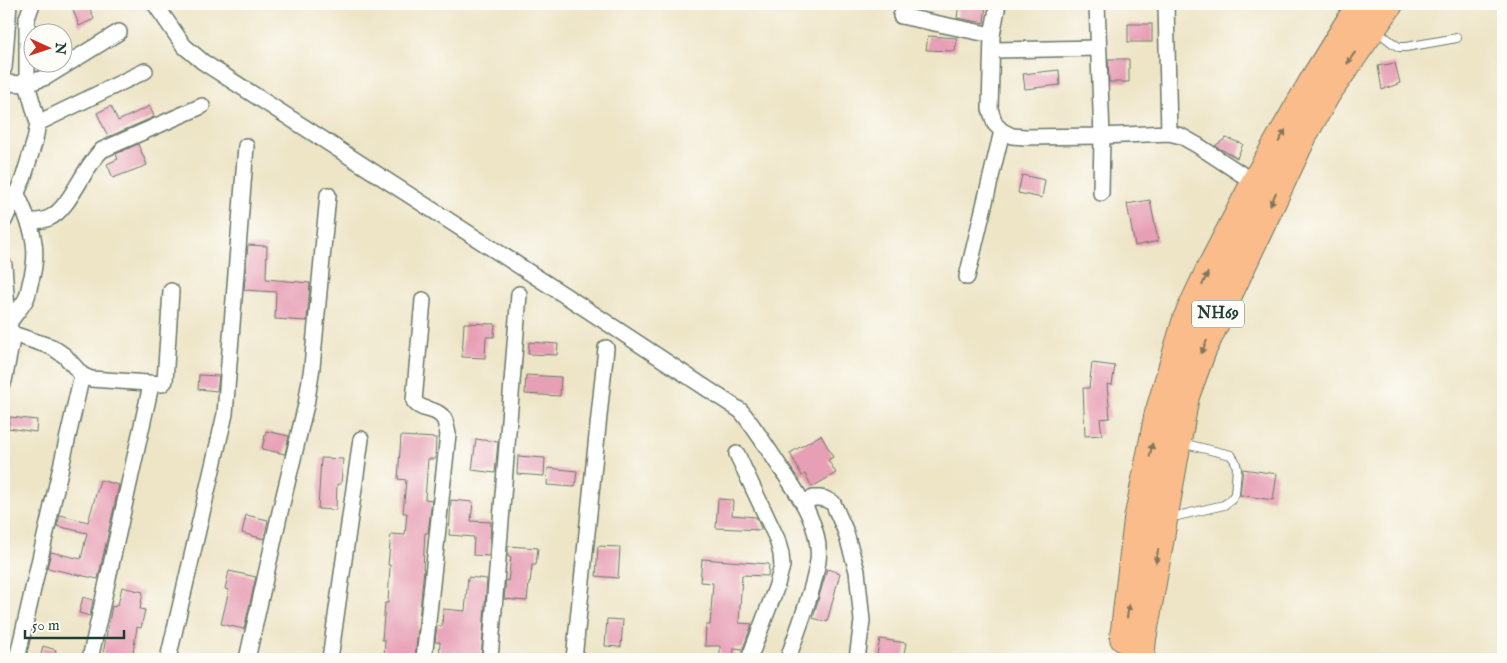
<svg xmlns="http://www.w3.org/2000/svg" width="1507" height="663" font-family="'IM FELL English',serif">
<rect width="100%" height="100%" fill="#fdfcf7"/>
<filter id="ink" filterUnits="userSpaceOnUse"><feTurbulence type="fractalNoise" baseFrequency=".02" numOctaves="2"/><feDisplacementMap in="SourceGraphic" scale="10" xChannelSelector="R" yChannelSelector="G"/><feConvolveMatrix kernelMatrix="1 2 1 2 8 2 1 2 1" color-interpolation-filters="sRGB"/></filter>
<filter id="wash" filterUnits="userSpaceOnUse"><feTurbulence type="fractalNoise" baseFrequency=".0096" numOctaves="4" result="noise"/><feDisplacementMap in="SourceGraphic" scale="20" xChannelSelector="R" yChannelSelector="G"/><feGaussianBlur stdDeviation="1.12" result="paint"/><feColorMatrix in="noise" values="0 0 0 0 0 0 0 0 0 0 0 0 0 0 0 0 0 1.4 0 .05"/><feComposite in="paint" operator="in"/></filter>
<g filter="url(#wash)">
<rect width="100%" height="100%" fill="#eee5c7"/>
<g id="blocks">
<g fill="#e79fb5">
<path d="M 88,4 L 94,19 L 79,26 L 73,9 Z"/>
<path d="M 959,4 L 986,4 L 984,23 L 957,18 Z"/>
<rect x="1128" y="24" width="24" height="18"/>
<path d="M 928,36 L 957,38 L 955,51 L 926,50 Z"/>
<path d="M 1108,59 L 1129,59 L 1129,82 L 1109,82 Z"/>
<path d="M 1395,63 L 1400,83 L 1382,90 L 1378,66 Z"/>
<path d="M 1059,70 L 1060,85 L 1025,89 L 1023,74 Z"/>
<path d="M 111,106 L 118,121 L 150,106 L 154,117 L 108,137 L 97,113 Z"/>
<path d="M 1226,138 L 1243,144 L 1237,158 L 1215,146 Z"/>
<path d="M 138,144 L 147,165 L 113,178 L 107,164 L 118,159 L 116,154 Z"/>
<path d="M 1022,175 L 1045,180 L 1042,198 L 1018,193 Z"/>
<path d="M 1150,200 L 1158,241 L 1135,246 L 1127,204 Z"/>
<path d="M 248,245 L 267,246 L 266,279 L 310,283 L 307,321 L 275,319 L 276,292 L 244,290 Z"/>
<path d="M 464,323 L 495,324 L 494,337 L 486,337 L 485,358 L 462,357 Z"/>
<path d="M 529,342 L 558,344 L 557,355 L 528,354 Z"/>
<path d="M 1092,363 L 1115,366 L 1112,385 L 1107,384 L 1110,418 L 1100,419 L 1102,435 L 1085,436 L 1083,388 L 1089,388 Z"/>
<path d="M 199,375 L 219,376 L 217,391 L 198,389 Z"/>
<path d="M 526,375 L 561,377 L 560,396 L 525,394 Z"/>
<path d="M 10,417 L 37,420 L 36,432 L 8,428 Z"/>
<path d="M 266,431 L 289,436 L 285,454 L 262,449 Z"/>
<path d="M 821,435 L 833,457 L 828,460 L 836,473 L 812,487 L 805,474 L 802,476 L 790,453 Z"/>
<path d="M 401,436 L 436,438 L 435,459 L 428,459 L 425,499 L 432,500 L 428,533 L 425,533 L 423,569 L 424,569 L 415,659 L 384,659 L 385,640 L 382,640 L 385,603 L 388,603 L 390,565 L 388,565 L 391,534 L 405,535 L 407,513 L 403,513 L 406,480 L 398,479 Z"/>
<path d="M 476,439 L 498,442 L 495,473 L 472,470 Z"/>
<path d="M 518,456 L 545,458 L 544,476 L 517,474 Z"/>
<path d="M 321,458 L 343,459 L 341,484 L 337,484 L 336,510 L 318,509 Z"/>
<path d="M 548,468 L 577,471 L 575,487 L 547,485 Z"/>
<path d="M 1243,469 L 1277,474 L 1273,500 L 1240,495 Z"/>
<path d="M 100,480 L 119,485 L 98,579 L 47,568 L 51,552 L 81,559 L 87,533 L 57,526 L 60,515 L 88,522 Z"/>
<path d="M 718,499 L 733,500 L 732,515 L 756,517 L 761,528 L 761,530 L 716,528 Z"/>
<path d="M 451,500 L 473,502 L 471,521 L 491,522 L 489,556 L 473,555 L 474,537 L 449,535 Z"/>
<path d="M 246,515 L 268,520 L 264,539 L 242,533 Z"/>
<path d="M 508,546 L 538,548 L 536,565 L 532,565 L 530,583 L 529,583 L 527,601 L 504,599 L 506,580 L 508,581 L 511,557 L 508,557 Z"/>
<path d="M 598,546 L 620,547 L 618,578 L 596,576 Z"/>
<path d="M 702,559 L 769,564 L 768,576 L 742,575 L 739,623 L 752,624 L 743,649 L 734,648 L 733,659 L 720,659 L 720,646 L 705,646 L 706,625 L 710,625 L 713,583 L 700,582 Z"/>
<path d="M 827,569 L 840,573 L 827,622 L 813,618 Z"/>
<path d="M 229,571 L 256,577 L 244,629 L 221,624 L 229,590 L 225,589 Z"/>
<path d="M 468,577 L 487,579 L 481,659 L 439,659 L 440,642 L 435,642 L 437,626 L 442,626 L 443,609 L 465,611 Z"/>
<path d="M 122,587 L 143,592 L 140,609 L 145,610 L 141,628 L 137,627 L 132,659 L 102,659 L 112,606 L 115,607 L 116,605 L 118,605 Z"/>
<path d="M 83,597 L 93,600 L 90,616 L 79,613 Z"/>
<path d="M 607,619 L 623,620 L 621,647 L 605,646 Z"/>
<path d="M 880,639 L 906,643 L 903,659 L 876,659 Z"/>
<path d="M 43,646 L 56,650 L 54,659 L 40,659 Z"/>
</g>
</g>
</g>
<g filter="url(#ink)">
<use href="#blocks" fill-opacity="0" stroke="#677867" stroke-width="1"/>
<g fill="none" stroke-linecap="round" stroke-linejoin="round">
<g stroke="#677867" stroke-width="10">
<g id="lane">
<path d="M 1376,30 L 1394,44 L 1399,47 L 1406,47 L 1457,38"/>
<path d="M 1169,518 L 1224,505 L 1231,500 L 1235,494 L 1237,468 L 1235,461 L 1231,455 L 1181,443"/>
</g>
</g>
<g stroke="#677867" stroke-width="18">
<g id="street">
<path d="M 155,4 L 184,46 L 203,62 L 586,309 L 741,411 C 755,428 766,446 778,464 C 797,492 822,526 818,561 C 813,593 798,628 788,659"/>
<path d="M 998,4 L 992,35 L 990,109 L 995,124 L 1002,131 L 1012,136 L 1025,137 L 1102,136 L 1169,133 L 1181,136 L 1197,145 L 1255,183"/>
<path d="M 1097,4 L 1102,136 L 1101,193"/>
<path d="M 1166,4 L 1169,133"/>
<path d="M 901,16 L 992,35"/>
<path d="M 992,50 L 1098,48"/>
<path d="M 4,68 L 9,4"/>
<path d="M 4,83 L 27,84 L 46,77 L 119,32"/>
<path d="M 38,123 L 145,71"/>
<path d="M 4,221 L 23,179 L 35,140 L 38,123 L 27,84 L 27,18 L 32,4"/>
<path d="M 29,222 C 35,221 43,221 49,218 C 70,209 84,166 102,150 L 202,106"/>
<path d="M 4,265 L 8,325 L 13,334 L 52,347 L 65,356 L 82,375 L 91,379 L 162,384 L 165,381 L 171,291"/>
<path d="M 967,277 L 1002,131"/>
<path d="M 423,300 L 414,401 C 421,412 439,407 445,421 C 446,425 447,430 448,434 L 424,659"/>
<path d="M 8,325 C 13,316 21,308 26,299 C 28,295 29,289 30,284 C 41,248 32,227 17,194"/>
<path d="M 4,381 L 13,334 L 5,334"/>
<path d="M 737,454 L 777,539 L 781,554 L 782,566 L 776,588 L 749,659"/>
<path d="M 804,503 L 813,498 L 819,498 L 825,499 L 833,503 L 845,530 L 857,571 L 862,621 L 857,659"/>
<path d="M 17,659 L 82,375"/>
<path d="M 90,659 L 151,385"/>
<path d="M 168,659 L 225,414 L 246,146"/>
<path d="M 247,659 L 280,512 L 306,405 L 312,367 L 328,195"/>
<path d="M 330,659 L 361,439"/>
<path d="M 490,659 L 519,294"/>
<path d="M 574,659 L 606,348"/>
</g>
</g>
<g stroke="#677867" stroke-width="30">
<g id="highway">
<path d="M 1124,638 L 1138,520 L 1154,439 L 1158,417 L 1187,319 L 1209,272 L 1255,183 L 1317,75 L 1361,4"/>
<path d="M 1140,659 L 1142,639 L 1185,396 L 1202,350 L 1305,131 L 1326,94 L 1389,4"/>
</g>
</g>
<use href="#lane" stroke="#fff" stroke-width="8"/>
<use href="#street" stroke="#fff" stroke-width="15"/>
<use href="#highway" stroke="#f9bc8a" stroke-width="28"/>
</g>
<defs><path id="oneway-solid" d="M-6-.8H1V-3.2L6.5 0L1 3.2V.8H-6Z" transform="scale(1.25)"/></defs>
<g fill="#81765b">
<use href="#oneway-solid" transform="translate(1351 58) rotate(125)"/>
<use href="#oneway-solid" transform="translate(1282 136) rotate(-60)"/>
<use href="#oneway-solid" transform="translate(1273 199) rotate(115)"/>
<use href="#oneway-solid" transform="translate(1205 279) rotate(-66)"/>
<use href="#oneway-solid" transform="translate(1204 347) rotate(114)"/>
<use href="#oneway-solid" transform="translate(1151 450) rotate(-79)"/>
<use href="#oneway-solid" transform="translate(1157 556) rotate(100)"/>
<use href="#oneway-solid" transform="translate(1128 611) rotate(-82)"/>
</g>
</g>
<g text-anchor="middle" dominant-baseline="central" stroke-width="4.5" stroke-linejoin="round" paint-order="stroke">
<rect fill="#fdfcf7" stroke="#62766e" stroke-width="1" x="1192" y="300.5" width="52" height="27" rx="4"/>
<g font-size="16" font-weight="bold" fill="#1f3d34">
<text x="1218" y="314">NH69</text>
</g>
</g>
<rect width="1507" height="663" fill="none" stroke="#fdfcf7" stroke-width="20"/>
<g transform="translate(48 48) rotate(93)"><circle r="24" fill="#fdfcf7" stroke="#a4b0a9"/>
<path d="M0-4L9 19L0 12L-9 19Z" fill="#c8321e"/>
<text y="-8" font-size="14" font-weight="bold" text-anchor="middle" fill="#1f3d34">N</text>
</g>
<path d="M25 630v8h99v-8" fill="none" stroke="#1f3d34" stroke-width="2.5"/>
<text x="32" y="630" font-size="15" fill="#1f3d34" stroke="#fdfcf7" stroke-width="4" paint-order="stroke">50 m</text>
</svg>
